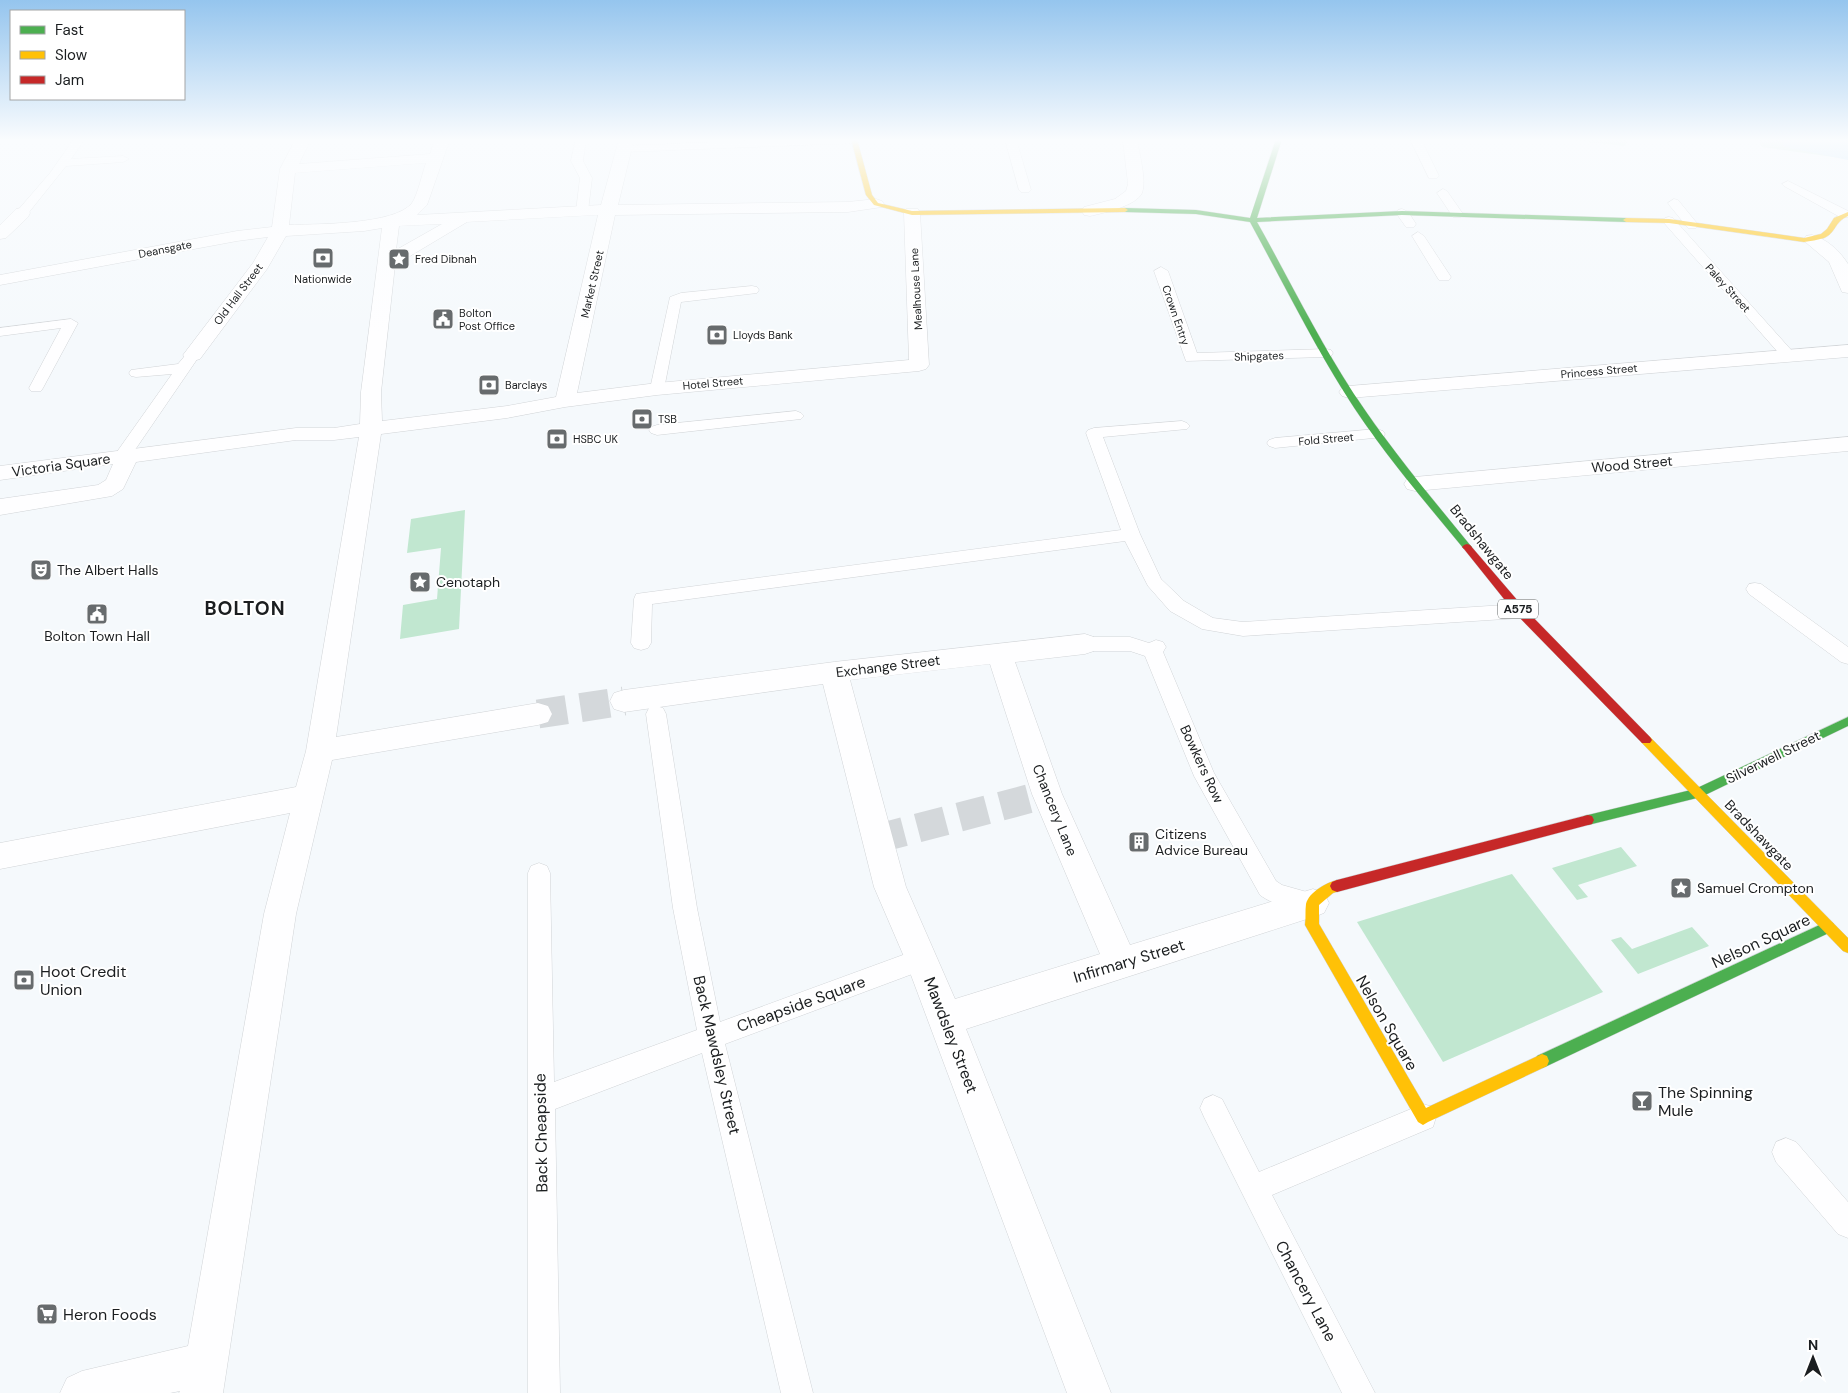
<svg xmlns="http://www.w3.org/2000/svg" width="1848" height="1393" font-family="'DM Sans',sans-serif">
<rect width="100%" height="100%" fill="#f5f9fc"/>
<g fill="#c1e7d0">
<path d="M 1560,139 L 1628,139 L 1625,146 Z"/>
<path d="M 1751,139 L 1848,140 L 1848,159 L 1762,147 L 1758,140 Z"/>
<path d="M 465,510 L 459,629 L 400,639 L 403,605 L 437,599 L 441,548 L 407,553 L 411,519 Z"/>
<path d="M 1621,847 L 1637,866 L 1578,885 L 1588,897 L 1577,900 L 1552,868 Z"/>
<path d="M 1512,874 L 1603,992 L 1443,1062 L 1357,922 Z"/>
<path d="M 1692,927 L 1709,946 L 1638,974 L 1611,940 L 1621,937 L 1632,949 Z"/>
</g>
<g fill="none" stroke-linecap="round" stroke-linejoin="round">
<path fill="#badff7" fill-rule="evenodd" d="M 1780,139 L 1848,139 L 1848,160 L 1785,147 Z"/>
<g stroke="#d4d8db" stroke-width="29" stroke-dasharray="29 14" stroke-linecap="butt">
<path d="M 538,714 L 624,701"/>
<path d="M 876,839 L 1047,794"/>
</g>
<g stroke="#d1d4d7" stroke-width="1">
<g id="lane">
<path d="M 74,139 L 85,139 L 71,159 L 123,156 L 129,159 L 123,162 L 66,166 L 26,216 L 18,216 L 16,213 L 18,210 L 50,173 Z"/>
<path d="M 576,139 L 586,139 L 583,161 L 592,178 L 588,211 L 582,215 L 576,211 L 580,178 L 571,161 Z"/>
<path d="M 789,139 L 860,140 L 855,143 L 624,152 L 619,149 L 624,146 Z"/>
<path d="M 1005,139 L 1016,139 L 1031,190 L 1029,192 L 1021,192 L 1019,190 Z"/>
<path d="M 1410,139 L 1421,139 L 1439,176 L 1437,178 L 1429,178 Z"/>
<path d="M 1788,181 L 1848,211 L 1848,217 L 1840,217 L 1784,186 L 1782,184 Z"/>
<path d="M 1443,189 L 1447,191 L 1463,214 L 1461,217 L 1453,217 L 1437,193 Z"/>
<path d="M 1674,199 L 1678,200 L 1696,222 L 1698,225 L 1696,228 L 1688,228 L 1670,206 L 1668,203 Z"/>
<path d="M 1402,209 C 1409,211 1412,218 1416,224 L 1414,227 L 1406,227 L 1396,213 L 1398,210 Z"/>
<path d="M 1669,217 L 1673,218 L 1793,352 L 1795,355 L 1793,358 L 1783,358 L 1665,224 L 1663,221 L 1665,218 Z"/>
<path d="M 1418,232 L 1424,236 L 1451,277 L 1449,280 L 1439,280 L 1437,277 L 1412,236 Z"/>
<path d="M 1161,267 L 1168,271 L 1197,353 L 1326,349 L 1331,350 L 1333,353 L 1331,356 L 1326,357 L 1186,361 L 1154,271 Z"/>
<path d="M 752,286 L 757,287 L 759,290 L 757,293 L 681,302 L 664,389 L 662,392 L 652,392 L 650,389 L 670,297 L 681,293 Z"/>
<path d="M 71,319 L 78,323 L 43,388 L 41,391 L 31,391 L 29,388 L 61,328 L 0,336 L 0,328 Z"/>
<path d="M 193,351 L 198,352 L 200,355 L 137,447 L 128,459 L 116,459 L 114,456 L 172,374 L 136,377 L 131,376 L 129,373 L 131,370 L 178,364 L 188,352 Z"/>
<path d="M 796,411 L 801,413 L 804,416 L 801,419 L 657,435 L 651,433 L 649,430 L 651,427 L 657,425 Z"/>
<path d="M 1182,421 L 1187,423 L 1190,426 L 1187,429 L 1103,437 L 1140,534 L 1161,579 L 1184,601 L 1213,618 L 1243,622 L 1520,604 L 1527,606 L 1529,611 L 1527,616 L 1520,618 L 1243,636 L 1202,629 L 1170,611 L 1148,586 L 1125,541 L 652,604 L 651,643 L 648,648 L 641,650 L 634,648 L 631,643 L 634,599 L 636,594 L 643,593 L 1121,530 L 1086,433 L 1088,430 L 1094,428 Z"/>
<path d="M 1377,429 L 1383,431 L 1385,434 L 1383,437 L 1275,448 L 1269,446 L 1267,443 L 1269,440 L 1275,438 Z"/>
<path d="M 1755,583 L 1761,584 L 1848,647 L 1848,664 L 1841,662 L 1749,594 L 1746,589 L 1749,584 Z"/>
<path d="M 1085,637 L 1130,637 L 1149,643 L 1156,640 L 1163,642 L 1166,647 L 1163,652 L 1214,773 L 1276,881 L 1282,885 L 1321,896 L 1325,903 L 1321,910 C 1306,916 1273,905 1260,895 L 1194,776 L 1145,656 L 1130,651 L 1085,651 L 1078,649 L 1075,644 L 1078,639 Z"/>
<path d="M 656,706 L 663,708 L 666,714 L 697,908 L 720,1022 L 922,948 L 931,951 L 934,959 L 931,967 L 725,1044 L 813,1393 L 781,1393 L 702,1053 L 555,1109 L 560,1393 L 528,1393 L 528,873 L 531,866 L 539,863 L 547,866 L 550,873 L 554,1082 L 697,1030 L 673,908 L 646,714 L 649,708 Z"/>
<path d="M 1213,1095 L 1222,1099 L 1259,1172 L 1423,1104 L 1433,1107 L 1436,1117 L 1433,1127 L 1272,1195 L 1375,1393 L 1342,1393 L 1204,1117 L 1200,1108 L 1204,1099 Z"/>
<path d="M 1786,1138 L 1796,1142 L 1848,1202 L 1848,1238 L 1838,1234 L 1776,1162 L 1772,1152 L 1776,1142 Z"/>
</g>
</g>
<g stroke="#d1d4d7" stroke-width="1">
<g id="street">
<path d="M 296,139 L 311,139 L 299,164 L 430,154 L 435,139 L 450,139 L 427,205 L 417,215 L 601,205 L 619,139 L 634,139 L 618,205 L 848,202 L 876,199 L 882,201 L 884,204 L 882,207 L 848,212 L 615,215 L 577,393 L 657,383 L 909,360 L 904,213 L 906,209 L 918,209 L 920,213 L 929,365 L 926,369 L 919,371 L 657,395 L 565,407 L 507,418 L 381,434 L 336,737 L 538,703 L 548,706 L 552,714 L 548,722 L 538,725 L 332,760 L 296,914 L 223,1393 L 179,1393 L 180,1391 L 170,1393 L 60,1393 L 67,1378 L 82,1371 L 188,1346 L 264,914 L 290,813 L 0,869 L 0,843 L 296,787 L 306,751 L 359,437 L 334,440 L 296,440 L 136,462 L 123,489 L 112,496 L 0,515 L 0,499 L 98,485 L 106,480 L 113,464 L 0,480 L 0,466 L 296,428 L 334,428 L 360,424 L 361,392 L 382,228 L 364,231 L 286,236 L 267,269 L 200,359 L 193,361 L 186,359 L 183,355 L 253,263 L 268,237 L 237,241 L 0,285 L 0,275 L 237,231 L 272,227 L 280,169 ZM 426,163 C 422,174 418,194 412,203 C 395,225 316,224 289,225 L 295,173 ZM 598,215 L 556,397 L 507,406 L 382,421 L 381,392 L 395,265 L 467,222 ZM 442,224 L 396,250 L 399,226 Z"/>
<path d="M 1123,139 L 1137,139 C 1139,153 1147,181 1142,193 C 1136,206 1103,213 1090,216 L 1084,215 L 1082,211 L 1084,207 L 1115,199 L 1126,191 L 1128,184 Z"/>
<path d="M 22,208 L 28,209 L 30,213 L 28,217 L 6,238 L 0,239 L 0,225 L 16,209 Z"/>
<path d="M 1812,235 C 1827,239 1840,251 1848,264 L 1848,293 L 1842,292 L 1829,262 L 1803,240 L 1806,236 Z"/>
<path d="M 1848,345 L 1848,357 L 1349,398 L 1342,396 L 1339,392 L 1342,388 L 1349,386 Z"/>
<path d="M 1848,437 L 1848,451 L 1415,491 L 1407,489 L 1404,484 L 1407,479 L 1415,477 Z"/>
<path d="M 1085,634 L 1094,637 L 1098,644 L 1094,651 L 1085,654 L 1015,662 L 1062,794 L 1130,945 L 1313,889 L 1324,893 L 1329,903 L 1324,913 L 1313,917 L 966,1029 L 1111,1393 L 1067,1393 L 905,959 L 874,887 L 823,684 L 624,712 L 614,709 L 610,701 L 614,693 L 624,690 L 834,662 ZM 990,664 L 1032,794 L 1100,954 L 955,999 L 906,887 L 850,680 Z"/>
</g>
</g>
<g stroke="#d1d4d7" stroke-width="1">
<g id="fast">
<path d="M 1276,139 L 1282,139 L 1257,218 L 1402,211 L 1626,218 L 1629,220 L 1626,222 L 1402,215 L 1257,222 C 1289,279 1318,339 1354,394 C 1389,447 1430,496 1470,545 L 1472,547 L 1470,549 L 1464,549 C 1422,498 1379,448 1344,392 C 1310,337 1281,279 1250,222 L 1196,214 L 1125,212 L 1122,210 L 1125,208 L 1196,210 L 1250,218 Z"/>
<path d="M 1848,717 L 1848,726 L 1701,797 L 1588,825 L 1584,824 L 1582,820 L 1584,816 L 1588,815 L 1695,789 Z"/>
<path d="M 1828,921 L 1833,923 L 1835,927 L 1833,931 L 1547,1066 L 1542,1068 L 1537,1066 L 1535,1061 L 1537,1056 Z"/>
</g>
</g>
<g stroke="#d1d4d7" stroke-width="1">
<g id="slow">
<path d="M 851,139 L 857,139 L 872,195 L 878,203 L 912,211 L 1125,208 L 1128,210 L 1125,212 L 912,215 L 874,205 L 866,195 Z"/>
<path d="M 1848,212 L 1848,216 C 1834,222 1836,233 1824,238 C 1818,240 1810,241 1804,242 L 1669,223 L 1626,222 L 1623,220 L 1626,218 L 1669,219 L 1804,238 L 1821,234 L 1827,229 L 1834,218 Z"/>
<path d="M 1646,735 L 1650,737 L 1848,938 L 1848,953 L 1843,951 L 1642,743 L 1640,740 L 1642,737 Z"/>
<path d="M 1337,880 L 1342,882 L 1344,886 L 1342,890 L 1333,893 L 1319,905 L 1319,924 L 1426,1108 L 1542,1054 L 1547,1056 L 1549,1061 L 1547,1066 L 1428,1122 L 1423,1125 L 1418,1122 L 1305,925 C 1306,918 1305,911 1306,904 C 1309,892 1326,883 1337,880 Z"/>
</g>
</g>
<g stroke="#d1d4d7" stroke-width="1">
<g id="jam">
<path d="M 1467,544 L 1470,545 L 1524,608 L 1650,737 L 1652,740 L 1650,743 L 1642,743 L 1516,614 L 1464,549 L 1462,547 L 1464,545 Z"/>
<path d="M 1588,815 L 1592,816 L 1594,820 L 1592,824 L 1588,825 L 1337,892 L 1332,890 L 1330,886 L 1332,882 L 1337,880 Z"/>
</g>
</g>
<use href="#lane" fill="#fefeff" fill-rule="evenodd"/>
<use href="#street" fill="#fefeff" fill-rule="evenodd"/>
<use href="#fast" fill="#4caf50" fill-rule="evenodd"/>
<use href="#slow" fill="#ffc107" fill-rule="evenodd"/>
<use href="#jam" fill="#c62828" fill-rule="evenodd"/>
</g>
<linearGradient id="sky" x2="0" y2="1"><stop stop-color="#95c5ee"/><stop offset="0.42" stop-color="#fafcfe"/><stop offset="1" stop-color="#fafcfe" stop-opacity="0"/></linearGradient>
<rect width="1848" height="334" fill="url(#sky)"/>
<defs>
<g id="bank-square" transform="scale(1.125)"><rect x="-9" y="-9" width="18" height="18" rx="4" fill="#676b6d" stroke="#fff"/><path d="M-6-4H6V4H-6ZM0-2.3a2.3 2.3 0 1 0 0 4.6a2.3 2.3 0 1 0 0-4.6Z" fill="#fff"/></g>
<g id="sight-square" transform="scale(1.125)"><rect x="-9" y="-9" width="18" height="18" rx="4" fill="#676b6d" stroke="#fff"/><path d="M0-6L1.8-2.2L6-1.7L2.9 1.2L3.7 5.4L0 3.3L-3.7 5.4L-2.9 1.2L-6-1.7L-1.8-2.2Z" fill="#fff"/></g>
<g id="civic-square" transform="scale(1.125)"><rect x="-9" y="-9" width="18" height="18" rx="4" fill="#676b6d" stroke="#fff"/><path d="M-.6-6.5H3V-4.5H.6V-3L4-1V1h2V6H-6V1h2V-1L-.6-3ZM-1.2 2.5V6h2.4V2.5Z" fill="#fff"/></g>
<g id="theatre-square" transform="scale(1.125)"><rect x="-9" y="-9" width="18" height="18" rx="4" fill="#676b6d" stroke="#fff"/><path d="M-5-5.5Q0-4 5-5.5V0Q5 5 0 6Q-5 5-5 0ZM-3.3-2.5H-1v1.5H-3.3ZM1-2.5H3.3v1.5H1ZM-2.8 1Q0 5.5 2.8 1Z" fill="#fff"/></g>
<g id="building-square" transform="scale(1.125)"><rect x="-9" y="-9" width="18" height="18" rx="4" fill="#676b6d" stroke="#fff"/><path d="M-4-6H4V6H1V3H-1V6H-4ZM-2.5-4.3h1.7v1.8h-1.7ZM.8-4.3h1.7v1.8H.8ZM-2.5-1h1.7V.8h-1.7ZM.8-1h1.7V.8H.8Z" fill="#fff"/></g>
<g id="bar-square" transform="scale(1.125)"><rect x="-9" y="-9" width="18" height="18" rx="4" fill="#676b6d" stroke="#fff"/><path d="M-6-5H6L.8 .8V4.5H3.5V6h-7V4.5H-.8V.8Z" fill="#fff"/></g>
<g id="supermarket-square" transform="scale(1.125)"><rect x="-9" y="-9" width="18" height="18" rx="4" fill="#676b6d" stroke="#fff"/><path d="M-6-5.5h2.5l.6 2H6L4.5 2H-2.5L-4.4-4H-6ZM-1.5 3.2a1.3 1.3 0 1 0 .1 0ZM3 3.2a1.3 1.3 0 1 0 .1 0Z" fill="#fff"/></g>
</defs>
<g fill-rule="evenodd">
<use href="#bank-square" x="323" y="258"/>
<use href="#sight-square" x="399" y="259"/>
<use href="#civic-square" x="443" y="319"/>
<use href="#bank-square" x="717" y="335"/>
<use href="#bank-square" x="489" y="385"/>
<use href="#bank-square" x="642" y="419"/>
<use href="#bank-square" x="557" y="439"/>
<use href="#theatre-square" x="41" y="570"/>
<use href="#sight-square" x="420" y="582"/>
<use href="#civic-square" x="97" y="614"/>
<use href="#building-square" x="1139" y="842"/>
<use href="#sight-square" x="1681" y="888"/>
<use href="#bank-square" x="24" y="980"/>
<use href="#bar-square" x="1642" y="1101"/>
<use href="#supermarket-square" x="47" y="1314"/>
</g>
<g text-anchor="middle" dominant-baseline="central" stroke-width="4" stroke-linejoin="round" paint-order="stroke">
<g font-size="11" fill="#1b1e20" stroke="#fff">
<text transform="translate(165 249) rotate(-11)">Deansgate</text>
<text transform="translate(592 284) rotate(-77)">Market Street</text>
<text transform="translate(1728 288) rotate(48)">Paley Street</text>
<text transform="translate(916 289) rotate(-93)">Mealhouse Lane</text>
<text transform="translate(238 294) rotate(-53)">Old Hall Street</text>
<text transform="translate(1176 315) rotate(71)">Crown Entry</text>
<text transform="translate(1259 356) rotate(-2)">Shipgates</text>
<text transform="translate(1599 371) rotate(-5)">Princess Street</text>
<text transform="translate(713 383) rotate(-5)">Hotel Street</text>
<text transform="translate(1326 439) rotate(-5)">Fold Street</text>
</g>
<g font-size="11" fill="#1b1e20" stroke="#fff" text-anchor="start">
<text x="415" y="259">Fred Dibnah</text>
<text x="323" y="279" text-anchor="middle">Nationwide</text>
<text x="459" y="313">Bolton<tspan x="459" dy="13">Post Office</tspan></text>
<text x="733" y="335">Lloyds Bank</text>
<text x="505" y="385">Barclays</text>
<text x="658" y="419">TSB</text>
<text x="573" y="439">HSBC UK</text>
</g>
<rect fill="#fff" stroke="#5f6263" stroke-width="1" x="1498" y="599.5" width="40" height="19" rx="4"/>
<g font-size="12" font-weight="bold" fill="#1b1e20">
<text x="1518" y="609">A575</text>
</g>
<g font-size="14" fill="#1b1e20" stroke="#fff">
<text transform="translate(1632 464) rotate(-5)">Wood Street</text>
<text transform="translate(61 465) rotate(-8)">Victoria Square</text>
<text transform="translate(1482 542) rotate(51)">Bradshawgate</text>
<text transform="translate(888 666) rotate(-7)">Exchange Street</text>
<text transform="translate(1773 757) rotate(-26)">Silverwell Street</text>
<text transform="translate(1202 764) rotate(65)">Bowkers Row</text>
<text transform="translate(1055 810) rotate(68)">Chancery Lane</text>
<text transform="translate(1759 835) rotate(46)">Bradshawgate</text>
</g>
<g font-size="14" fill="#1b1e20" stroke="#fff" text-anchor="start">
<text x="57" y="570">The Albert Halls</text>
<text x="436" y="582">Cenotaph</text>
<text x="97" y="636" text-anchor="middle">Bolton Town Hall</text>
<text x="1155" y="834">Citizens<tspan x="1155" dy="16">Advice Bureau</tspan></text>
<text x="1697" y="888">Samuel Crompton</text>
</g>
<g font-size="16" fill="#1b1e20" stroke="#fff">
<text transform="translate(1761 941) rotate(-25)">Nelson Square</text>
<text transform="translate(1129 961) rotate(-17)">Infirmary Street</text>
<text transform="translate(801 1004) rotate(-20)">Cheapside Square</text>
<text transform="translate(1387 1023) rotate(60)">Nelson Square</text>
<text transform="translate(951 1035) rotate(69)">Mawdsley Street</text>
<text transform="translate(717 1055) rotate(77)">Back Mawdsley Street</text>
<text transform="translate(541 1133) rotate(-91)">Back Cheapside</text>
<text transform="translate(1306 1291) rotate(62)">Chancery Lane</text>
</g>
<g font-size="16" fill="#1b1e20" stroke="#fff" text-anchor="start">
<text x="40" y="971">Hoot Credit<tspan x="40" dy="18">Union</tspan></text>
<text x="1658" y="1092">The Spinning<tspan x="1658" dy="18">Mule</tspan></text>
<text x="63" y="1314">Heron Foods</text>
</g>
<g font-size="19" font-weight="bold" letter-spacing="1" fill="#1b1e20" stroke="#fff">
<text x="245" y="608">BOLTON</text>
</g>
</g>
<rect x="10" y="10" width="175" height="90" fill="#ffffff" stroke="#a4a5a6"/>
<rect x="20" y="26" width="25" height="8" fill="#4caf50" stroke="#a4a5a6"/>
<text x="55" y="35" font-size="15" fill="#1b1e20">Fast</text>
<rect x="20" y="51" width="25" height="8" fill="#ffc107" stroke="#a4a5a6"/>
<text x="55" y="60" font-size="15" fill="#1b1e20">Slow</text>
<rect x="20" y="76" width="25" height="8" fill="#c62828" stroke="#a4a5a6"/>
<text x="55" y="85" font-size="15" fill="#1b1e20">Jam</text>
<g transform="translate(1813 1358)" stroke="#ffffff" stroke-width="4" paint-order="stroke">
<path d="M0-4L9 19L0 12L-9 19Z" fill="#1b1e20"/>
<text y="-8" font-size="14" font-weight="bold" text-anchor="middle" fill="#1b1e20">N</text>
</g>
</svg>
